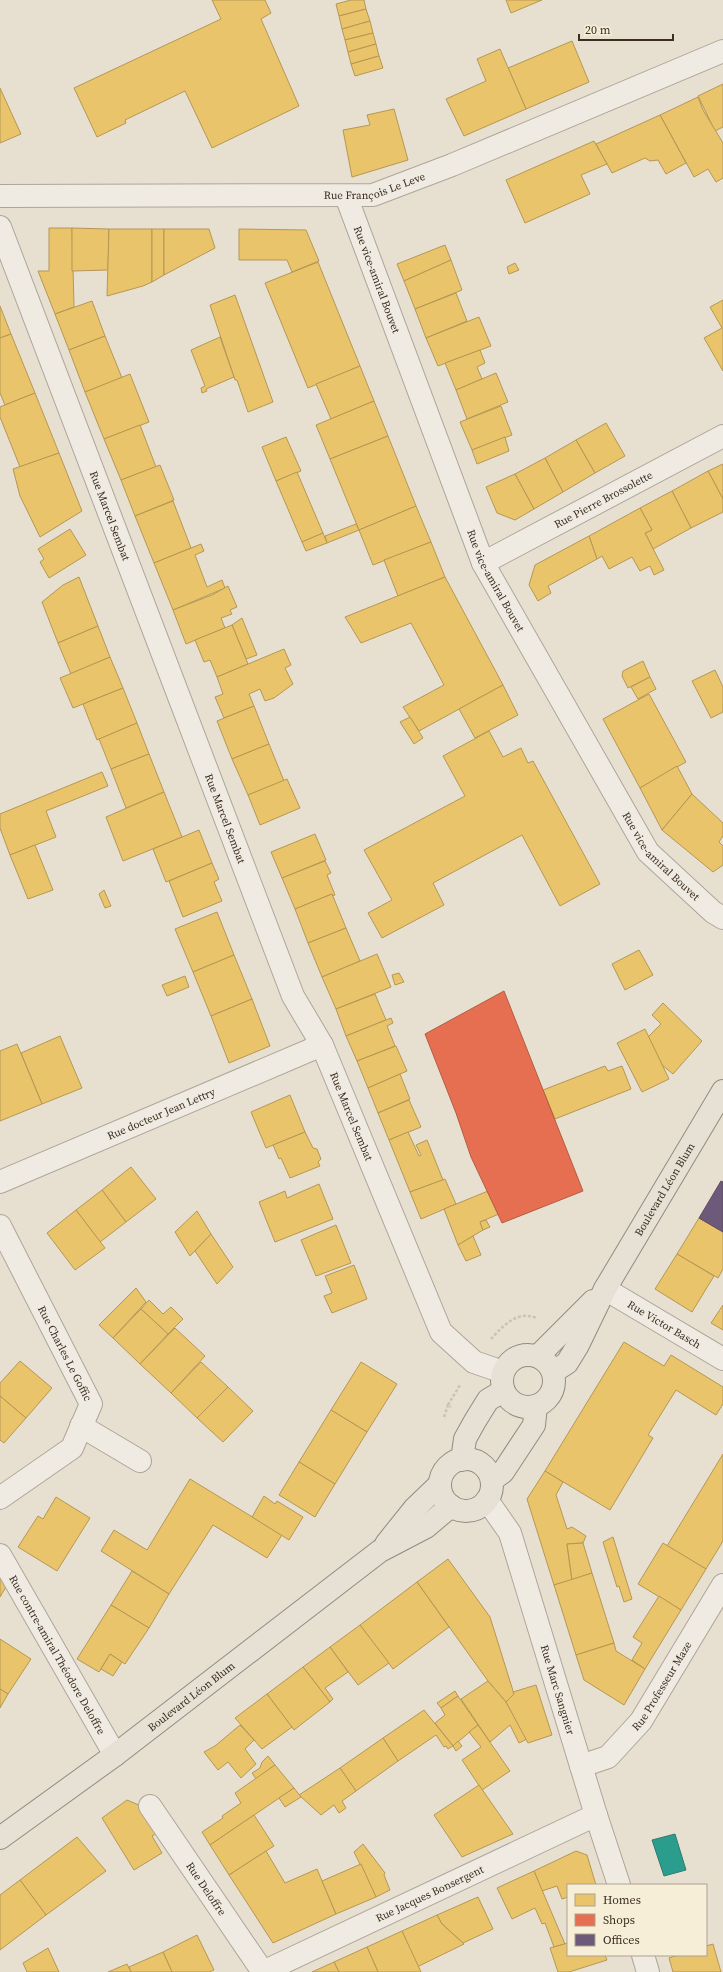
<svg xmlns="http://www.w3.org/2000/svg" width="723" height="1972" font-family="'Source Serif 4',serif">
<rect width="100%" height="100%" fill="#e7e0d1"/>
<g fill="#e9c46a" stroke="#b59754">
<path d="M 212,0 L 265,0 L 271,13 L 261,19 L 299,106 L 212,148 L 185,91 L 125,120 L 126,123 L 97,137 L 74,88 L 221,19 Z"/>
<path d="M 351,0 L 364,0 L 366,9 L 339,16 L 336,4 Z"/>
<path d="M 506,0 L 542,0 L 511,13 Z"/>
<path d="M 366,9 L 370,21 L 342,29 L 339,16 Z"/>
<path d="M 370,21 L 373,33 L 345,40 L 342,29 Z"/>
<path d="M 373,33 L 376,44 L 348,52 L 345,40 Z"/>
<path d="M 572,41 L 589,82 L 526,109 L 508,68 Z"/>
<path d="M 376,44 L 379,56 L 351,64 L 348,52 Z"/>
<path d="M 500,49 L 526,109 L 464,136 L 446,99 L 486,81 L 477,59 Z"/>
<path d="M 379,56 L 383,68 L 355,76 L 351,64 Z"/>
<path d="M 723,84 L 723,127 L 715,131 L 698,96 Z"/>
<path d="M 0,88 L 21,134 L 0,143 Z"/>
<path d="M 698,97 L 703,110 L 723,143 L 723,178 L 716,182 L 708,169 L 694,177 L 660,115 Z"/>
<path d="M 394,109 L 408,160 L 352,177 L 343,130 L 370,125 L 367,115 Z"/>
<path d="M 660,115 L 686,163 L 666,174 L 658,160 L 650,161 L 645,158 L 612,173 L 596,144 Z"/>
<path d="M 594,141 L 607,164 L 581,175 L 590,194 L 525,223 L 506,180 Z"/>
<path d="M 49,228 L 72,228 L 74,307 L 55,314 L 38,271 L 49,271 Z"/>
<path d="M 72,228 L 109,229 L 108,270 L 72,271 Z"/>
<path d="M 109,229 L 152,229 L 152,282 L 143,286 L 107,296 Z"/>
<path d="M 152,229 L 164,229 L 164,275 L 152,282 Z"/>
<path d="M 164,229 L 209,229 L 215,248 L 164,275 Z"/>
<path d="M 239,229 L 306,230 L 319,261 L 292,272 L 287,260 L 239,260 Z"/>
<path d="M 445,245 L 451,260 L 404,281 L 397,264 Z"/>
<path d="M 451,260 L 462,290 L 415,309 L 404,281 Z"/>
<path d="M 318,262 L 360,366 L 308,388 L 265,283 Z"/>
<path d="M 515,263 L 519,270 L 509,274 L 507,267 Z"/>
<path d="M 456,293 L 467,321 L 426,338 L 415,309 Z"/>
<path d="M 235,295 L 273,402 L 248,412 L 237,380 L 235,380 L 210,305 Z"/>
<path d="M 723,300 L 723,371 L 704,338 L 722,328 L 710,307 Z"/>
<path d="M 92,301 L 105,336 L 69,350 L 55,314 Z"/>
<path d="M 0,306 L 11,334 L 0,338 Z"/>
<path d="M 479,317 L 491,346 L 438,366 L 426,338 Z"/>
<path d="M 11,334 L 35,393 L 5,405 L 0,393 L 0,338 Z"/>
<path d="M 105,336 L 122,378 L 85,392 L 69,350 Z"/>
<path d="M 220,337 L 234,377 L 206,389 L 207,391 L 202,393 L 201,388 L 205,386 L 191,350 Z"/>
<path d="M 480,350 L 485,363 L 477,367 L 482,379 L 456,390 L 445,363 Z"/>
<path d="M 360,366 L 374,401 L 331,419 L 316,384 Z"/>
<path d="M 496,373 L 508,402 L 467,419 L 456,390 Z"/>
<path d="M 130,374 L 149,422 L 104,439 L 85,392 Z"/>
<path d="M 35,393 L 59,453 L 20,467 L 0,417 L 0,407 Z"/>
<path d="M 374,401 L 388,436 L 330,459 L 316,425 Z"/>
<path d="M 501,406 L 512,435 L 472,450 L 460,422 Z"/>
<path d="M 606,423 L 625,456 L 595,473 L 576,440 Z"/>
<path d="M 140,425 L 156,467 L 121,480 L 104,439 Z"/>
<path d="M 388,436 L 416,506 L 359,530 L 330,459 Z"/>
<path d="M 286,437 L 301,471 L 276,481 L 262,447 Z"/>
<path d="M 505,437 L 509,451 L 477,464 L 472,450 Z"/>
<path d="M 576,440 L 595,473 L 563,492 L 545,458 Z"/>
<path d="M 59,453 L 82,511 L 40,537 L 20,496 L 13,469 Z"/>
<path d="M 545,458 L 563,492 L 534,509 L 515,474 Z"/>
<path d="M 723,464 L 723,499 L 708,471 Z"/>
<path d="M 160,465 L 174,500 L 135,516 L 121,480 Z"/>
<path d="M 708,471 L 723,499 L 723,512 L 691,528 L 672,491 Z"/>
<path d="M 297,472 L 323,533 L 302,542 L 276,481 Z"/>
<path d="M 515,474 L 534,509 L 515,520 L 497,513 L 486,487 Z"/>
<path d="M 672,491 L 691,528 L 653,549 L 645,533 L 652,530 L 640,508 Z"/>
<path d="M 173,501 L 191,548 L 154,563 L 135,516 Z"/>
<path d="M 416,506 L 431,542 L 373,565 L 359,530 Z"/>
<path d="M 640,508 L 652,530 L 645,533 L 664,570 L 654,575 L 650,566 L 640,571 L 632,557 L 609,569 L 602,556 L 597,559 L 589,536 Z"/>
<path d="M 356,524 L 359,530 L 327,543 L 325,536 Z"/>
<path d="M 70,529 L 86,555 L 49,578 L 40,562 L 44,559 L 38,549 Z"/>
<path d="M 323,533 L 327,543 L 306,551 L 302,542 Z"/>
<path d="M 589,536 L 597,559 L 548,586 L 551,593 L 538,601 L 529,585 L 535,565 Z"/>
<path d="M 431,542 L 445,577 L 398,596 L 384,560 Z"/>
<path d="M 201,544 L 204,551 L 195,555 L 207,587 L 222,580 L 225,588 L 173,610 L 154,563 Z"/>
<path d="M 79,577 L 98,626 L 58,643 L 42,602 L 63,585 Z"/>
<path d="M 445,577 L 503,685 L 419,731 L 403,707 L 444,685 L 411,623 L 361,643 L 345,617 Z"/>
<path d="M 228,586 L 237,607 L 230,610 L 232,614 L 221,618 L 225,628 L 186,644 L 173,610 L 212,595 Z"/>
<path d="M 242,618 L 257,655 L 246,659 L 232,625 Z"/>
<path d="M 232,625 L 248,664 L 217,677 L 210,660 L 204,662 L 195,640 Z"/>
<path d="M 98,626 L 110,657 L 71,674 L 58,643 Z"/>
<path d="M 284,649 L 291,665 L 285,668 L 293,684 L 274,698 L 265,701 L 260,689 L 249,694 L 254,706 L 224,718 L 215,697 L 223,694 L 217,677 Z"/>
<path d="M 110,657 L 123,688 L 73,708 L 60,678 Z"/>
<path d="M 643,661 L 650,677 L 628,688 L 622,676 L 623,671 Z"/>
<path d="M 715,670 L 723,687 L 723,712 L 711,718 L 692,681 Z"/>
<path d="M 650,677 L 656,689 L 638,699 L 631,687 Z"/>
<path d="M 503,685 L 518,715 L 475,738 L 459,709 Z"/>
<path d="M 123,688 L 137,723 L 97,740 L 83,704 Z"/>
<path d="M 649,694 L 686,762 L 640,788 L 603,719 Z"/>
<path d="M 254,706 L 269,744 L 232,759 L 217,721 Z"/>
<path d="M 410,717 L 423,738 L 414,744 L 400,722 Z"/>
<path d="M 137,723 L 149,754 L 111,769 L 99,739 Z"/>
<path d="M 489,731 L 503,757 L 521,748 L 528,763 L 533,761 L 600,884 L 560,906 L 522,835 L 433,883 L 444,905 L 382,938 L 368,913 L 392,900 L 364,850 L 465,796 L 443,756 Z"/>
<path d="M 269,744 L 284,781 L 248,795 L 232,759 Z"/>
<path d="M 149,754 L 164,792 L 126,808 L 111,769 Z"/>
<path d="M 677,766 L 692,794 L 662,830 L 640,788 Z"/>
<path d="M 102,772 L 108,786 L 46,811 L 56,837 L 10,855 L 0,828 L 0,814 Z"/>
<path d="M 287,779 L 300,808 L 260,825 L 248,795 Z"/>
<path d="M 164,792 L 182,837 L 123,861 L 106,817 Z"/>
<path d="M 692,794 L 723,823 L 723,836 L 719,842 L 723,846 L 723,865 L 713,872 L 662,830 Z"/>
<path d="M 199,830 L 212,863 L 166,882 L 153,849 Z"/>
<path d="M 315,834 L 326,860 L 282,878 L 271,852 Z"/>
<path d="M 35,845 L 53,890 L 28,899 L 10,855 Z"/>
<path d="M 325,861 L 331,873 L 327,875 L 335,895 L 332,896 L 332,894 L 295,909 L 282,878 Z"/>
<path d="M 212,863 L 219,879 L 214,882 L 222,901 L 183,917 L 169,881 Z"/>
<path d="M 104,890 L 111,906 L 105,908 L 99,894 Z"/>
<path d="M 332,894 L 346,928 L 308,943 L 295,909 Z"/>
<path d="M 217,912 L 234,955 L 193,972 L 175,929 Z"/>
<path d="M 346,928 L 360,961 L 322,977 L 308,943 Z"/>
<path d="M 639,950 L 653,975 L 625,990 L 612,964 Z"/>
<path d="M 377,954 L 391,987 L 336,1009 L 322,977 Z"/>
<path d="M 234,955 L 252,999 L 211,1016 L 193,972 Z"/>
<path d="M 399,973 L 404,982 L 395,985 L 392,975 Z"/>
<path d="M 185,976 L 189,987 L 167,996 L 162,985 Z"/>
<path d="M 375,994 L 386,1020 L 346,1036 L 336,1009 Z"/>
<path d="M 252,999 L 270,1046 L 229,1063 L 211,1016 Z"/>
<path d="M 663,1003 L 702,1041 L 673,1074 L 662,1065 L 648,1037 L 661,1024 L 652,1015 Z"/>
<path d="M 391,1018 L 393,1023 L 387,1026 L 395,1046 L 357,1061 L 346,1036 Z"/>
<path d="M 645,1029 L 669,1079 L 642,1092 L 617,1043 Z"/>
<path d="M 60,1036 L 82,1088 L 42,1104 L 21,1053 Z"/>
<path d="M 17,1044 L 42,1104 L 0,1121 L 0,1051 Z"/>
<path d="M 396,1046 L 407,1071 L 368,1088 L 357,1061 Z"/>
<path d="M 605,1066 L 608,1071 L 622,1066 L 631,1089 L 555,1119 L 543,1090 Z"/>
<path d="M 400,1074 L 410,1099 L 378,1113 L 368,1088 Z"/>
<path d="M 290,1095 L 305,1132 L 266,1148 L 251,1112 Z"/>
<path d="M 409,1100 L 421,1127 L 389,1140 L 378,1113 Z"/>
<path d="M 305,1132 L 313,1148 L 317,1149 L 321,1159 L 318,1162 L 320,1166 L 290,1178 L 281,1158 L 279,1159 L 273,1145 Z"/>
<path d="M 408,1132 L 419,1156 L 421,1155 L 416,1145 L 427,1140 L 443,1180 L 410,1192 L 389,1140 Z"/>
<path d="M 131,1167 L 156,1199 L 126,1222 L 102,1190 Z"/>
<path d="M 445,1179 L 456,1204 L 421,1219 L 410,1192 Z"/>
<path d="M 319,1184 L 333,1219 L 275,1242 L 259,1202 L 285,1191 L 287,1198 Z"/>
<path d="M 102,1190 L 126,1222 L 100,1242 L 76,1210 Z"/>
<path d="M 488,1191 L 499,1214 L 480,1222 L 483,1230 L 458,1245 L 444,1209 Z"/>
<path d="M 76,1210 L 105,1248 L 75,1270 L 47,1233 Z"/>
<path d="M 197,1211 L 211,1234 L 190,1256 L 175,1232 Z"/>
<path d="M 699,1218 L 723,1232 L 723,1269 L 718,1278 L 677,1254 Z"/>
<path d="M 486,1220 L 490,1227 L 483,1230 L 480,1222 Z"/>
<path d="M 336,1225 L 351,1263 L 316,1276 L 301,1240 Z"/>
<path d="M 211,1234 L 233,1267 L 217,1284 L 195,1251 Z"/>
<path d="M 473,1236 L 481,1255 L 466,1261 L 458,1245 Z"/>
<path d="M 677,1254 L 714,1276 L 692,1312 L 655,1289 Z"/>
<path d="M 354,1265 L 367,1299 L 332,1313 L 324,1296 L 332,1293 L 325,1276 Z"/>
<path d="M 136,1288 L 146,1302 L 113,1338 L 99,1325 Z"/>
<path d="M 149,1300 L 163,1314 L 171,1307 L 183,1319 L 168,1334 L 141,1309 Z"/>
<path d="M 723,1305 L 723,1330 L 711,1323 Z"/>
<path d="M 141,1309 L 168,1334 L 140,1364 L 113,1338 Z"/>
<path d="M 175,1328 L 205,1356 L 171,1393 L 140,1364 Z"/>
<path d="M 624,1342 L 664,1366 L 671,1355 L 723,1387 L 723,1404 L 716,1415 L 676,1390 L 648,1435 L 653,1438 L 610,1510 L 545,1471 Z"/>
<path d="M 20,1361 L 52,1388 L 26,1418 L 0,1396 L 0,1383 Z"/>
<path d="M 201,1362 L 228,1387 L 197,1418 L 171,1393 Z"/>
<path d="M 361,1362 L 397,1384 L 367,1432 L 331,1410 Z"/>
<path d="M 228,1387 L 253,1411 L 223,1442 L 197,1418 Z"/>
<path d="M 0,1396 L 26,1418 L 4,1443 L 0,1440 Z"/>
<path d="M 331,1410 L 367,1432 L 335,1484 L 299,1462 Z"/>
<path d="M 723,1454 L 723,1541 L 706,1569 L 667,1546 Z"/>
<path d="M 299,1462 L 335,1484 L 315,1517 L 279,1495 Z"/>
<path d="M 545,1471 L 563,1482 L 556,1495 L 567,1529 L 572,1527 L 586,1536 L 583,1543 L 567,1544 L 572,1580 L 554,1585 L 527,1499 Z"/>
<path d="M 190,1479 L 282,1535 L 267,1558 L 213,1525 L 169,1594 L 101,1551 L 114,1530 L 147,1550 Z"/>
<path d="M 264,1496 L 275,1504 L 277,1501 L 303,1517 L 289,1540 L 252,1517 Z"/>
<path d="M 56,1497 L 90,1518 L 57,1571 L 18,1547 L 38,1516 L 43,1519 Z"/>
<path d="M 613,1537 L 632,1599 L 624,1602 L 619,1586 L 617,1587 L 603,1542 Z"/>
<path d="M 583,1543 L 592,1573 L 572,1580 L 567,1544 Z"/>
<path d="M 663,1543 L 706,1569 L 681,1610 L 638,1584 Z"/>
<path d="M 448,1559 L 490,1617 L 514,1694 L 506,1702 L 488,1681 L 417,1582 Z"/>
<path d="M 132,1571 L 169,1594 L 149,1628 L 111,1605 Z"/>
<path d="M 592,1573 L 614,1643 L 576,1655 L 554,1585 Z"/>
<path d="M 0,1577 L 6,1587 L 0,1597 Z"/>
<path d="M 417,1582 L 449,1627 L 393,1669 L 360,1625 Z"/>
<path d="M 659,1596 L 681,1610 L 645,1669 L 632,1660 L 642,1643 L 633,1637 Z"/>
<path d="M 111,1605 L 149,1628 L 125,1664 L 110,1654 L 99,1672 L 77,1659 Z"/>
<path d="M 360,1625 L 389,1663 L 358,1685 L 330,1647 Z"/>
<path d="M 0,1639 L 31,1659 L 8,1694 L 0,1689 Z"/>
<path d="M 614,1643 L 616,1651 L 645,1669 L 624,1705 L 584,1680 L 576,1655 Z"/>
<path d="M 330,1647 L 348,1672 L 325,1688 L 333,1699 L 330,1702 L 303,1667 Z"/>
<path d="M 110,1654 L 122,1662 L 113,1676 L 101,1669 Z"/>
<path d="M 303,1667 L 330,1702 L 294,1730 L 267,1694 Z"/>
<path d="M 488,1681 L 506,1702 L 527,1739 L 519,1743 L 510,1725 L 490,1742 L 461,1699 Z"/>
<path d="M 536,1685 L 552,1735 L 528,1743 L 506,1702 L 514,1694 L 513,1692 Z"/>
<path d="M 0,1689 L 8,1694 L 0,1708 Z"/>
<path d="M 455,1691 L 458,1696 L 441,1708 L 437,1703 Z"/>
<path d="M 267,1694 L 292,1727 L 262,1749 L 235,1718 Z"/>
<path d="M 458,1696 L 478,1725 L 453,1746 L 435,1723 L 445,1715 L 441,1708 Z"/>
<path d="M 424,1710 L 453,1746 L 448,1749 L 446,1746 L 444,1747 L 436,1735 L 398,1761 L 383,1738 Z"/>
<path d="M 240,1725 L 254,1740 L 245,1749 L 256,1764 L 241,1778 L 228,1762 L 218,1770 L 204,1752 L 215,1746 Z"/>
<path d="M 478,1725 L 510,1771 L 482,1790 L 462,1760 L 481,1747 L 469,1732 Z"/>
<path d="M 383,1738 L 398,1761 L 356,1791 L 340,1768 Z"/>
<path d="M 458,1741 L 462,1746 L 456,1751 L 453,1746 Z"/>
<path d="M 268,1756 L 275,1765 L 256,1779 L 252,1773 L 260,1768 L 262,1762 Z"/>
<path d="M 275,1765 L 294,1788 L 210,1845 L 202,1832 L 223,1818 L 222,1816 L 241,1803 L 235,1793 Z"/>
<path d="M 340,1768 L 356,1791 L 342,1801 L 346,1808 L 339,1813 L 334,1805 L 321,1815 L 299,1795 Z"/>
<path d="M 479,1785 L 513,1834 L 462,1857 L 434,1815 Z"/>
<path d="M 294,1788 L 301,1797 L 285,1807 L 279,1798 Z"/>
<path d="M 127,1800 L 141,1806 L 158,1833 L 152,1836 L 162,1853 L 134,1870 L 102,1818 Z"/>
<path d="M 254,1815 L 274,1846 L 229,1875 L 210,1845 Z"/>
<path d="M 77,1837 L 106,1871 L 46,1915 L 20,1880 Z"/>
<path d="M 363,1844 L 385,1873 L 384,1875 L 390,1890 L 376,1897 L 354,1852 Z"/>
<path d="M 266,1851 L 285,1883 L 317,1869 L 336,1914 L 273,1943 L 229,1875 Z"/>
<path d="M 576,1851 L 587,1855 L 596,1885 L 568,1885 L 568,1897 L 562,1899 L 557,1886 L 542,1891 L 534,1871 Z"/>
<path d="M 361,1864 L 376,1897 L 336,1914 L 322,1881 Z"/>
<path d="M 534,1871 L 556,1923 L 565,1944 L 554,1947 L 545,1923 L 542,1924 L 535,1908 L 512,1919 L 497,1888 Z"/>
<path d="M 20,1880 L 46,1915 L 0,1950 L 0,1895 Z"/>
<path d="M 478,1897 L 493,1929 L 463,1943 L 442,1924 L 437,1915 Z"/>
<path d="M 437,1915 L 442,1924 L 464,1944 L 417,1967 L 402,1931 Z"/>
<path d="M 402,1931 L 421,1972 L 378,1972 L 367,1947 Z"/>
<path d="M 197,1935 L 214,1970 L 209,1972 L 172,1972 L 163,1952 Z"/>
<path d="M 568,1943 L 568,1955 L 605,1955 L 607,1960 L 569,1972 L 558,1972 L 550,1948 Z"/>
<path d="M 713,1944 L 721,1972 L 673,1972 L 669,1958 L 678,1955 L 706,1955 L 706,1946 Z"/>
<path d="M 367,1947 L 378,1972 L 339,1972 L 334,1962 Z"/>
<path d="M 48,1948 L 59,1972 L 27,1972 L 23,1963 Z"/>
<path d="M 163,1952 L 172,1972 L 131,1972 L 129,1967 Z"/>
<path d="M 334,1962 L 339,1972 L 312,1972 Z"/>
<path d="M 127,1964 L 131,1972 L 108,1972 Z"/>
</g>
<path fill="#e76f51" stroke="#b45c42" d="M 504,991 L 583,1191 L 502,1223 L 471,1157 L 456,1113 L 425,1034 Z"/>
<path fill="#6d597a" stroke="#5f4c5f" d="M 721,1181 L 723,1182 L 723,1232 L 699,1218 Z"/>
<path fill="#2a9d8f" stroke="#307c6e" d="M 675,1834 L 686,1870 L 664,1876 L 652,1840 Z"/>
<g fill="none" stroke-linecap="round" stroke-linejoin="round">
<g stroke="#ada599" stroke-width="24">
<g id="minor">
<path id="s1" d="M 0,196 L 373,195 L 452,165 L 723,51"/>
<path id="s2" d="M 346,196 L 483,563 L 648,852 L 713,912 L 723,918"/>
<path id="s3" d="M 0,227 L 293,996 L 322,1045 L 441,1332 L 474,1362 L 503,1372"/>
<path id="s4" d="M 483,563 L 723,436"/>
<path id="s5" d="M 0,1182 L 322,1045"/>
<path id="s6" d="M 0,1226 L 91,1404 L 72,1448 L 0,1498"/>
<path id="s7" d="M 605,1289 L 723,1359"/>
<path d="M 81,1426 L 140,1461"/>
<path id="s8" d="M 487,1500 L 510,1533 L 596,1815 L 619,1885"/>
<path id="s9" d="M 0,1555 L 115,1755"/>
<path id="s10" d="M 581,1766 L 608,1757 L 641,1721 L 723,1585"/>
<path id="s11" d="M 150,1806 L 263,1972 L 596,1815"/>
<path d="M 643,1955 L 648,1972"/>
</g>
</g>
<g stroke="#928b80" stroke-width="24">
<g id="major">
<circle cx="528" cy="1381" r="26"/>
<path d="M 538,1356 L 593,1301"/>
<path id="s12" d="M 553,1372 L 567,1363 L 578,1345 L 605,1289 L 723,1091"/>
<circle cx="466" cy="1485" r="26"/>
<path d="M 462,1460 L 465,1439 L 475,1421 L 488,1400 L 503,1391"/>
<path d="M 492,1480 L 503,1472 L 534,1425 L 536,1406"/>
<path d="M 386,1544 L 414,1509 L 440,1484"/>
<path id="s13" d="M 0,1838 L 115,1755 L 380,1551 L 426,1527 L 451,1506"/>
</g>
</g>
<g stroke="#c8c2b9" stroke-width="2.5" stroke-dasharray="3 2" stroke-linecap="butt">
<path d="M 491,1339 C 503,1326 517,1310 537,1318"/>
<path d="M 448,1405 L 460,1385"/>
<path d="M 444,1417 L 448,1405 L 451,1407"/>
</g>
<use href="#minor" stroke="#efebe3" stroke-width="22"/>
<use href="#major" stroke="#e6e1d4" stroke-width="22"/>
</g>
<g text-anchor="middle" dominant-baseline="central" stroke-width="4" stroke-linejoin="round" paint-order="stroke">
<g font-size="11" fill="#3d2e20" stroke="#f7eed8">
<text stroke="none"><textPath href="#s1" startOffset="376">Rue François Le Leve</textPath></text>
<text stroke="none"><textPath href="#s2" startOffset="89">Rue vice-amiral Bouvet</textPath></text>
<text stroke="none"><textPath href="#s4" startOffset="136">Rue Pierre Brossolette</textPath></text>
<text stroke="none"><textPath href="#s3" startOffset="309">Rue Marcel Sembat</textPath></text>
<text stroke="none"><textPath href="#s2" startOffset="413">Rue vice-amiral Bouvet</textPath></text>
<text stroke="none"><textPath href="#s3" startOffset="633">Rue Marcel Sembat</textPath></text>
<text stroke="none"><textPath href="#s2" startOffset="736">Rue vice-amiral Bouvet</textPath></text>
<text stroke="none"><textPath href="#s5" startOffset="175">Rue docteur Jean Lettry</textPath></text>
<text stroke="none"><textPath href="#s3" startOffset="957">Rue Marcel Sembat</textPath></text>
<text stroke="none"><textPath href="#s12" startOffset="216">Boulevard Léon Blum</textPath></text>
<text stroke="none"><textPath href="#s7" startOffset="69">Rue Victor Basch</textPath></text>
<text stroke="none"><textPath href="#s6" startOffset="143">Rue Charles Le Goffic</textPath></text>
<text stroke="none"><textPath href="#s9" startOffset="115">Rue contre-amiral Théodore Deloffre</textPath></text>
<text stroke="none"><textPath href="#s10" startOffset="118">Rue Professeur Maze</textPath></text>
<text stroke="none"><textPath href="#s8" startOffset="204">Rue Marc Sangnier</textPath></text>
<text stroke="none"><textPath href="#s13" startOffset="238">Boulevard Léon Blum</textPath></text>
<text stroke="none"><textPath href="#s11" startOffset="100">Rue Deloffre</textPath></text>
<text stroke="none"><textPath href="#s11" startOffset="385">Rue Jacques Bonsergent</textPath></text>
</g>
</g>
<rect x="567" y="1884" width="140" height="72" fill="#f7eed8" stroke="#ada18e"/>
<rect x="575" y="1894" width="20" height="12" fill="#e9c46a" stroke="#ada18e"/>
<text x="603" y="1904" font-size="12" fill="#3d2e20">Homes</text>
<rect x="575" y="1914" width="20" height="12" fill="#e76f51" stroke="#ada18e"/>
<text x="603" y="1924" font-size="12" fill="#3d2e20">Shops</text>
<rect x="575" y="1934" width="20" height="12" fill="#6d597a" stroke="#ada18e"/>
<text x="603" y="1944" font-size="12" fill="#3d2e20">Offices</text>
<path d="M579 34v6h94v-6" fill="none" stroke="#3d2e20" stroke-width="2"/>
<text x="585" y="34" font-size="12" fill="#3d2e20" stroke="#f7eed8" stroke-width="3" paint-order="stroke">20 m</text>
</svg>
